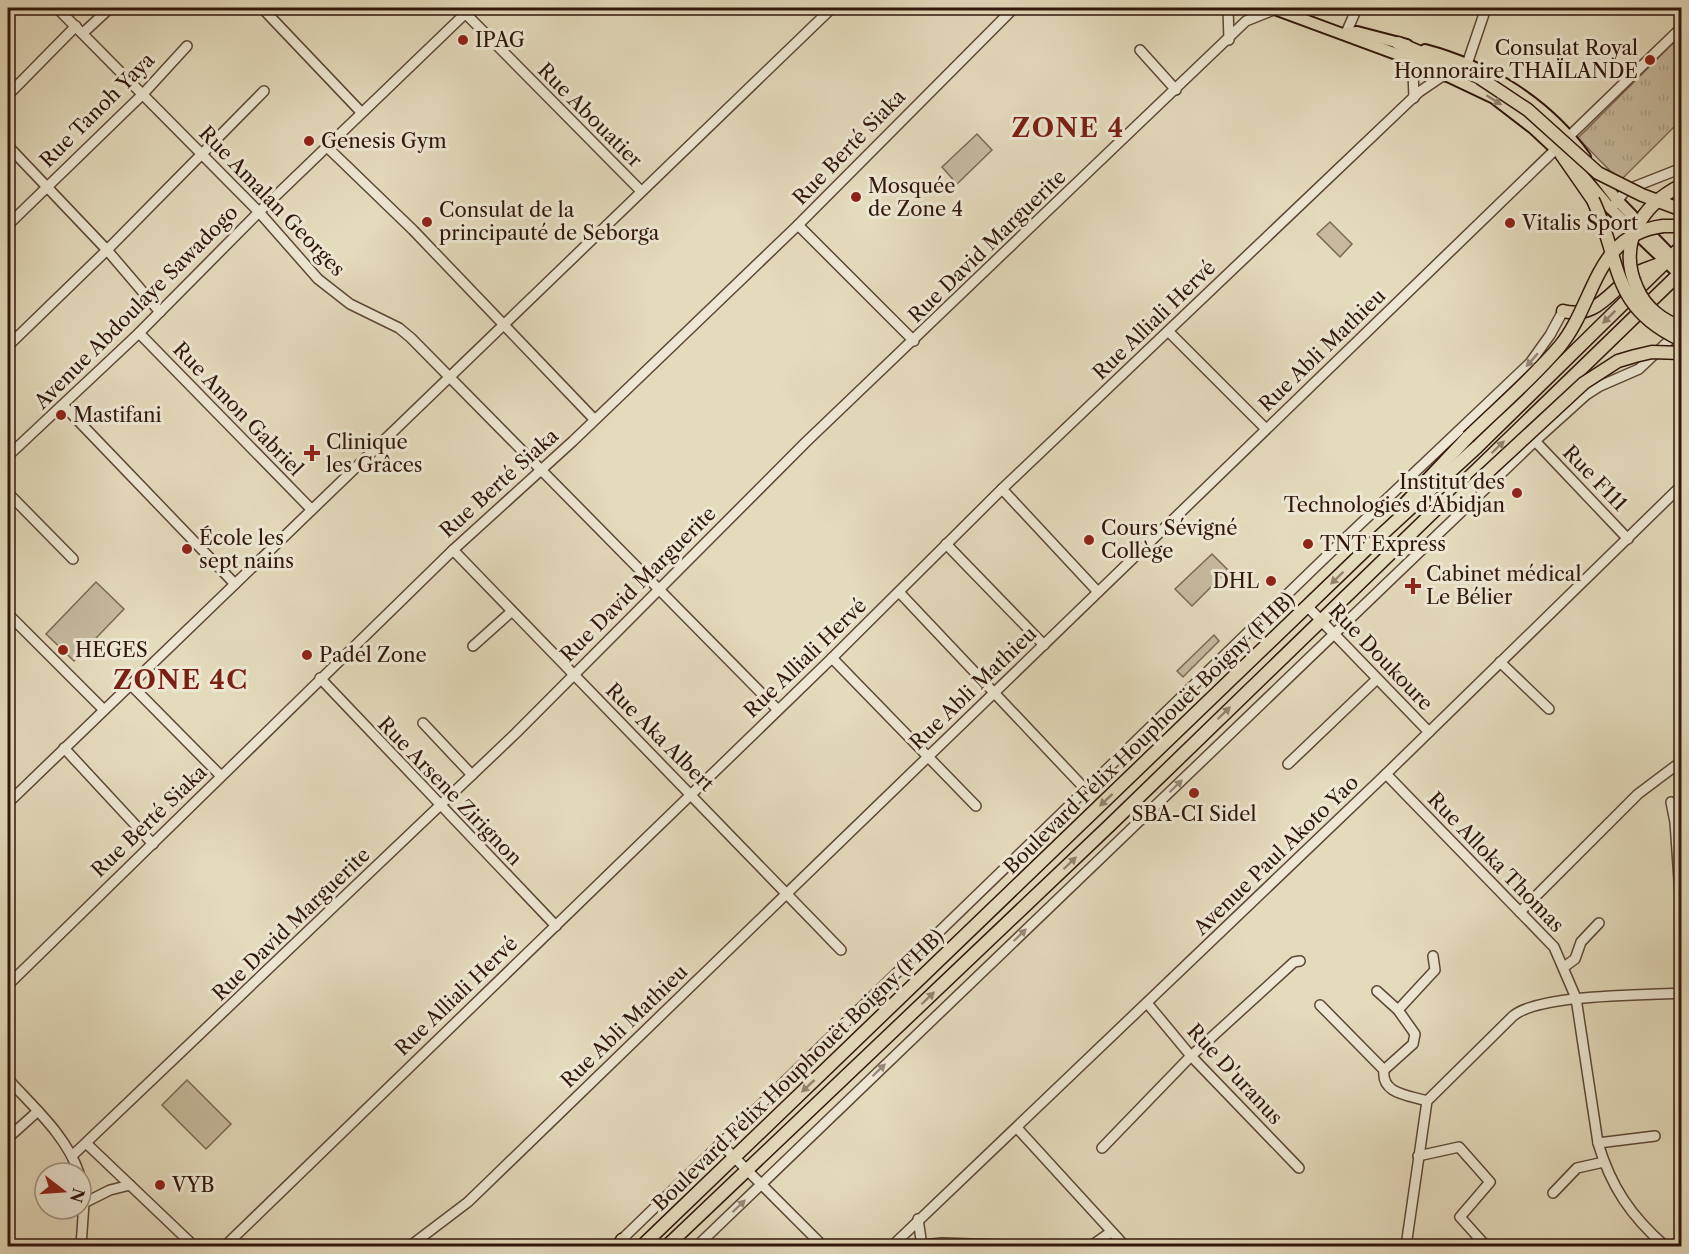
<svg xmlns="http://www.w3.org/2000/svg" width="1689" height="1254" font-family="'Libre Caslon Text',serif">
<defs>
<pattern id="grass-tufts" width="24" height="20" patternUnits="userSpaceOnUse" patternTransform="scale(1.5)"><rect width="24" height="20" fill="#c6b99e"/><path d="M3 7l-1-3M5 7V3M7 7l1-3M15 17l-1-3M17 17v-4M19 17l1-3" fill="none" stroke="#ab9e87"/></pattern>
</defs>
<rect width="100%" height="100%" fill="#e4dabc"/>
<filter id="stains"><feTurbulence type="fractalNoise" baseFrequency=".00333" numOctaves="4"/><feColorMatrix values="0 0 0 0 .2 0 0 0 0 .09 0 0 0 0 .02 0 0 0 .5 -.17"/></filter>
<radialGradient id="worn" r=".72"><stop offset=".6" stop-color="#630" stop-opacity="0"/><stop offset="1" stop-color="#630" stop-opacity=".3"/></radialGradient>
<g fill="url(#grass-tufts)" stroke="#7c6855" stroke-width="1.5">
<path d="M 1681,35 L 1681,120 L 1620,181 L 1578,138 Z"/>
<path d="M 1214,635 L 1219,641 L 1183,677 L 1177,671 Z"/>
</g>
<g fill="#c6b99e" stroke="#7c6855" stroke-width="1.5">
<path d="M 977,134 L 992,150 L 957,184 L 942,167 Z"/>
<path d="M 1330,222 L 1352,244 L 1340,257 L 1317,234 Z"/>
<path d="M 1212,554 L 1228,570 L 1192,606 L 1175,589 Z"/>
<path d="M 96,582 L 124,609 L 74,661 L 46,634 Z"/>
<path d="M 187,1080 L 231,1124 L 206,1149 L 162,1105 Z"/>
</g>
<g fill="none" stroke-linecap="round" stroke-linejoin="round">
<g stroke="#5e4738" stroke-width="12">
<g id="minor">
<path d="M 57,8 L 259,212 L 318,279 L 350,304 L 399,328 L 411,338 L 777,709"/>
<path d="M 262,8 L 361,112"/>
<path d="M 1228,8 L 1229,40"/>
<path d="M 465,13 L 640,190"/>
<path d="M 83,33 L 110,8"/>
<path d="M 1346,33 L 1357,8"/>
<path d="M 1140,50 L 1176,90"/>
<path d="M 1404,57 L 1413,72 L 1414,98"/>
<path d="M 1467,64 L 1486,8"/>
<path d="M 8,95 L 76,26"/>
<path d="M 8,146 L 107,250 L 160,312"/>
<path d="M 326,146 L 413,230 L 594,419"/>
<path d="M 1614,205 L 1626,190 L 1682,168"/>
<path d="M 8,225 L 143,94 L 187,46"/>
<path d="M 798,225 L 914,341"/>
<path d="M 1169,332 L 1266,429"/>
<path d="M 139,333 L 311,509"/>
<path d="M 8,346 L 107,250 L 264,91"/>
<path d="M 64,406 L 235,584"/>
<path d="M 1535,441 L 1628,539"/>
<path d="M 8,456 L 139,333 L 259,212 L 471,8"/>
<path d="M 1002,489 L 1098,592"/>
<path d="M 8,493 L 73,559"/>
<path d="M 946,544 L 1044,645"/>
<path d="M 453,550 L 841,950"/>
<path d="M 899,592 L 1087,791"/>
<path d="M 1307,606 L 1429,732"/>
<path d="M 8,614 L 104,710"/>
<path d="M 473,646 L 511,612"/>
<path d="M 832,658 L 976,806"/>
<path d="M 1500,662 L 1549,709"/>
<path d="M 320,678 L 556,926"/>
<path d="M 131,685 L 221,776"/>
<path d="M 423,723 L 472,775"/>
<path d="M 64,748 L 153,844"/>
<path d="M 1288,764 L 1377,679"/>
<path d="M 1386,774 L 1554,947 L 1576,998 L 1598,1143 C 1611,1187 1631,1216 1665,1246"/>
<path d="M 1671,802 L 1675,822 L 1682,924"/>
<path d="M 8,803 L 832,8"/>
<path d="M 1520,912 L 1638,794 L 1682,761"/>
<path d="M 1564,967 L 1575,959 L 1581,942 L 1599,923"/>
<path d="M 8,985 L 453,550 L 573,441 L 798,225 L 1014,8"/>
<path d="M 1377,991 L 1398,1010 L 1415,1034 L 1413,1044 L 1384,1070"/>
<path d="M 1147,1003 L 1191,1056 L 1299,1168"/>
<path d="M 1320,1005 L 1384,1070 C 1381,1094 1408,1095 1427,1101"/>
<path d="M 1398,1010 L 1435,970 L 1433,956"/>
<path d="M 8,1079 C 34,1108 66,1135 79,1173"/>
<path d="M 1018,1129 L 1125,1246"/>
<path d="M 8,1138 L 38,1111"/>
<path d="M 1598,1143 L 1655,1136"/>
<path d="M 87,1144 L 194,1246"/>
<path d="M 722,1145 L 823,1246"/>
<path d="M 1102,1148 L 1191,1056 L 1294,962 L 1300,961"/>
<path d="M 73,1155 L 516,733 L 806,442 L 1246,21 L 1276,9"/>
<path d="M 1418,1156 L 1459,1147 L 1490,1182 L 1460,1217 L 1486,1246"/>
<path d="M 81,1179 L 84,1203 L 81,1246"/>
<path d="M 1553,1193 L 1577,1168 L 1604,1162"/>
<path d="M 84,1203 L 110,1190 L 130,1185"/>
<path d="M 918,1219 L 922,1246"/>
<path d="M 922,1245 L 942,1243 L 1036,1246"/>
<path d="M 225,1246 L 832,658 L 1002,489 L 1419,92 L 1441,77 L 1450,76"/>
<path d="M 410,1246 L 468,1202 L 1682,27"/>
<path d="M 615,1246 L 1335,548 L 1530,363 L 1550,335 L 1563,311"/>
<path d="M 697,1246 L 1535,441 L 1586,395 L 1600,386 L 1639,369 L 1678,332"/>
<path d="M 892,1246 L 1386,774 L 1682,485"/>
<path d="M 1091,1246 L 1111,1232"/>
<path d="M 1406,1246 L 1427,1101 L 1513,1016 C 1539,994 1646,995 1682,993"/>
</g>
</g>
<g stroke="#31160c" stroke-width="14">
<g id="major">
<path d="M 1272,8 L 1418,62 L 1494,98 L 1533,128 L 1577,169 L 1611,209 L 1679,274"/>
<path d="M 1346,33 L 1357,32 L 1407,45"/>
<path d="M 1425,50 C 1487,66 1548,105 1585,157"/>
<path d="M 1596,173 L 1617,200 L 1682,267"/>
</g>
</g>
<g stroke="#31160c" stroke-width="15">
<g id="highway">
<path d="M 1398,43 L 1480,78"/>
<path d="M 1561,154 L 1593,200"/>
<path d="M 1663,226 L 1682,226"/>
<path d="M 1563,311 C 1595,319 1609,293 1632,276 C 1639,270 1650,268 1659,264"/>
<path d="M 1400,509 L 1468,437"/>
<path d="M 621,1246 L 622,1240"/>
<path d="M 642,1246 L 1379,537 L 1477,447 L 1682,246"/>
<path d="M 667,1246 L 1109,826 L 1682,271"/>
</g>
</g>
<use href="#minor" stroke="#ede7d3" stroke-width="9"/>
<use href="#major" stroke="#e4dabc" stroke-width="10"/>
<use href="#highway" stroke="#e4dabc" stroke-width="12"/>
<g stroke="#31160c" stroke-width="15" stroke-linecap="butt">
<g id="highway-bridge">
<path d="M 1480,78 L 1528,110 L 1598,173 L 1642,195 L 1682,210"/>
<path d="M 1682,185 C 1641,205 1617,244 1637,288 C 1645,307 1662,321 1682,327"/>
<path d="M 1593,200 C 1622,262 1609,305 1679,339"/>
<path d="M 1468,437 C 1499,407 1532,379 1560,346 C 1596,302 1594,235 1663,226"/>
<path d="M 1449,508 L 1584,383 L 1618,361 L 1635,356 L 1652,352 L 1682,353"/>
</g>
</g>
<use href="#highway-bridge" stroke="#e4dabc" stroke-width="12"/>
</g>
<defs><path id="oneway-solid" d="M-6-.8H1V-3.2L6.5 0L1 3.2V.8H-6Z" transform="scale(1.5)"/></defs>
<g fill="#93826d">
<use href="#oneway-solid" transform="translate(1494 100) rotate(32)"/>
<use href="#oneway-solid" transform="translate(1609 317) rotate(135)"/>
<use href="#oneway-solid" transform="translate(1498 447) rotate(-44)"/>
<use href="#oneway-solid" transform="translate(1337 578) rotate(136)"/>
<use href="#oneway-solid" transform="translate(1224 713) rotate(-44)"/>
<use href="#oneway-solid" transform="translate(1106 800) rotate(137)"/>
<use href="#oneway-solid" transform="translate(1070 863) rotate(-44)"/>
<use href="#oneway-solid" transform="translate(928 998) rotate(-44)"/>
<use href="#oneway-solid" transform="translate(808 1086) rotate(137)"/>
</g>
<g fill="#988979">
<use href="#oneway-solid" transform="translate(1532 360) rotate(131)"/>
<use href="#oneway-solid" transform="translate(1176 786) rotate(-44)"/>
<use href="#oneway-solid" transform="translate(1020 935) rotate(-44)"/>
<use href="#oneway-solid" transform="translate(879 1070) rotate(-44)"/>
<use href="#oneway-solid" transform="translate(739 1206) rotate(-44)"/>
</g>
<g fill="#8f2418" stroke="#ede7d3" stroke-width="2">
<circle cx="463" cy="40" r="6"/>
<circle cx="1650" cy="60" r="6"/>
<circle cx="309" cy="141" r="6"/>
<circle cx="856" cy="197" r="6"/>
<circle cx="427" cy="222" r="6"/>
<circle cx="1510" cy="223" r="6"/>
<circle cx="61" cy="415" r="6"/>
<path d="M309 444h6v6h6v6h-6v6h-6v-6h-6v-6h6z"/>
<circle cx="1517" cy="493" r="6"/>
<circle cx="1089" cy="540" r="6"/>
<circle cx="1308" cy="544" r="6"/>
<circle cx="187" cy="549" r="6"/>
<circle cx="1271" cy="581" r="6"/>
<path d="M1410 577h6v6h6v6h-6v6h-6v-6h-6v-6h6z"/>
<circle cx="63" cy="650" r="6"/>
<circle cx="307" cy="655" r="6"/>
<circle cx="1194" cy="793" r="6"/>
<circle cx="160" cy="1185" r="6"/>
</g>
<g text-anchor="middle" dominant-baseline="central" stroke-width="6" stroke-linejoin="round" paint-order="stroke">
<g font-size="20" fill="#31160c" stroke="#ede7d3" text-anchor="start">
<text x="475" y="40">IPAG</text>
<text x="1638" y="48" text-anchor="end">Consulat Royal<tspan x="1638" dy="23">Honnoraire THAÏLANDE</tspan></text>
<text x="321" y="141">Genesis Gym</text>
<text x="868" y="186">Mosquée<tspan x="868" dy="23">de Zone 4</tspan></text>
<text x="439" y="210">Consulat de la<tspan x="439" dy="23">principauté de Seborga</tspan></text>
<text x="1522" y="223">Vitalis Sport</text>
<text x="73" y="415">Mastifani</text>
<text x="326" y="442">Clinique<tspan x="326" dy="23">les Grâces</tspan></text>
<text x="1505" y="482" text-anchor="end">Institut des<tspan x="1505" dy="23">Technologies d'Abidjan</tspan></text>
<text x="1101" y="528">Cours Sévigné<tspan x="1101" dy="23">Collège</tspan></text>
<text x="199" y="538">École les<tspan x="199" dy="23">sept nains</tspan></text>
<text x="1320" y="544">TNT Express</text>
<text x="1426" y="574">Cabinet médical<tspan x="1426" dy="23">Le Bélier</tspan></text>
<text x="1259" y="581" text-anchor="end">DHL</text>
<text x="75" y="650">HEGES</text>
<text x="319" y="655">Padel Zone</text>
<text x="1194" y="814" text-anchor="middle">SBA-CI Sidel</text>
<text x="172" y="1185">VYB</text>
</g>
<g font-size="20" fill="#31160c" stroke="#ede7d3">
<text transform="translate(97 110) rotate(-45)">Rue Tanoh Yaya</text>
<text transform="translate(590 115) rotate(45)">Rue Abouatier</text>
<text transform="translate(849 147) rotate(-46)">Rue Berté Siaka</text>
<text transform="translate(272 201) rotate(46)">Rue Amalan Georges</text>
<text transform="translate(987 246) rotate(-44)">Rue David Marguerite</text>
<text transform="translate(136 307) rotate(-45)">Avenue Abdoulaye Sawadogo</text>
<text transform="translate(1154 320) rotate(-44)">Rue Alliali Hervé</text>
<text transform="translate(1322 350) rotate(-44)">Rue Abli Mathieu</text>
<text transform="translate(238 409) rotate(46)">Rue Amon Gabriel</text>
<text transform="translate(1595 478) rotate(46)">Rue F111</text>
<text transform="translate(499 483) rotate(-42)">Rue Berté Siaka</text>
<text transform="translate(638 584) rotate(-45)">Rue David Marguerite</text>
<text transform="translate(1381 657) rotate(46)">Rue Doukoure</text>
<text transform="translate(805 658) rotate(-44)">Rue Alliali Hervé</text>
<text transform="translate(973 688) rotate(-44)">Rue Abli Mathieu</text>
<text transform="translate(1149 733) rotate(-44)">Boulevard Félix Houphouët Boigny (FHB)</text>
<text transform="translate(660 737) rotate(45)">Rue Aka Albert</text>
<text transform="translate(450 791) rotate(46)">Rue Arsene Zirignon</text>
<text transform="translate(149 821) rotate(-44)">Rue Berté Siaka</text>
<text transform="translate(1276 855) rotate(-44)">Avenue Paul Akoto Yao</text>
<text transform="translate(1496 862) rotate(46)">Rue Alloka Thomas</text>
<text transform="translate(291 924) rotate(-44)">Rue David Marguerite</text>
<text transform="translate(456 996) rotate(-44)">Rue Alliali Hervé</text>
<text transform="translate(624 1026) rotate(-44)">Rue Abli Mathieu</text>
<text transform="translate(798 1070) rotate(-44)">Boulevard Félix Houphouët Boigny (FHB)</text>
<text transform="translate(1235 1074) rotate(47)">Rue D'uranus</text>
</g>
<g font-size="26" font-weight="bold" letter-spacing="1.5" fill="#7a1f14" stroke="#ede7d3">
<text x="1068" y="128">ZONE 4</text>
<text x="181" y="680">ZONE 4C</text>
</g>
</g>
<rect width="1689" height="1254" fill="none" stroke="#e4dabc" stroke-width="30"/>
<rect x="9" y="9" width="1671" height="1236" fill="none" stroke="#31160c" stroke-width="3"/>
<rect x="15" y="15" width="1659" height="1224" fill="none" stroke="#31160c" stroke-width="1.5"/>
<g transform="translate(63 1191) rotate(107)"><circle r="28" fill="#ede7d3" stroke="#a29383" stroke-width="1.5"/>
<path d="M0-4.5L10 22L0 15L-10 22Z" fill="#8f2418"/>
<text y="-9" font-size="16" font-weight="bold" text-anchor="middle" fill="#31160c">N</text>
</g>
<rect width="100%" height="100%" filter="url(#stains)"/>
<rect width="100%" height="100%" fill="url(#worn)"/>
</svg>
